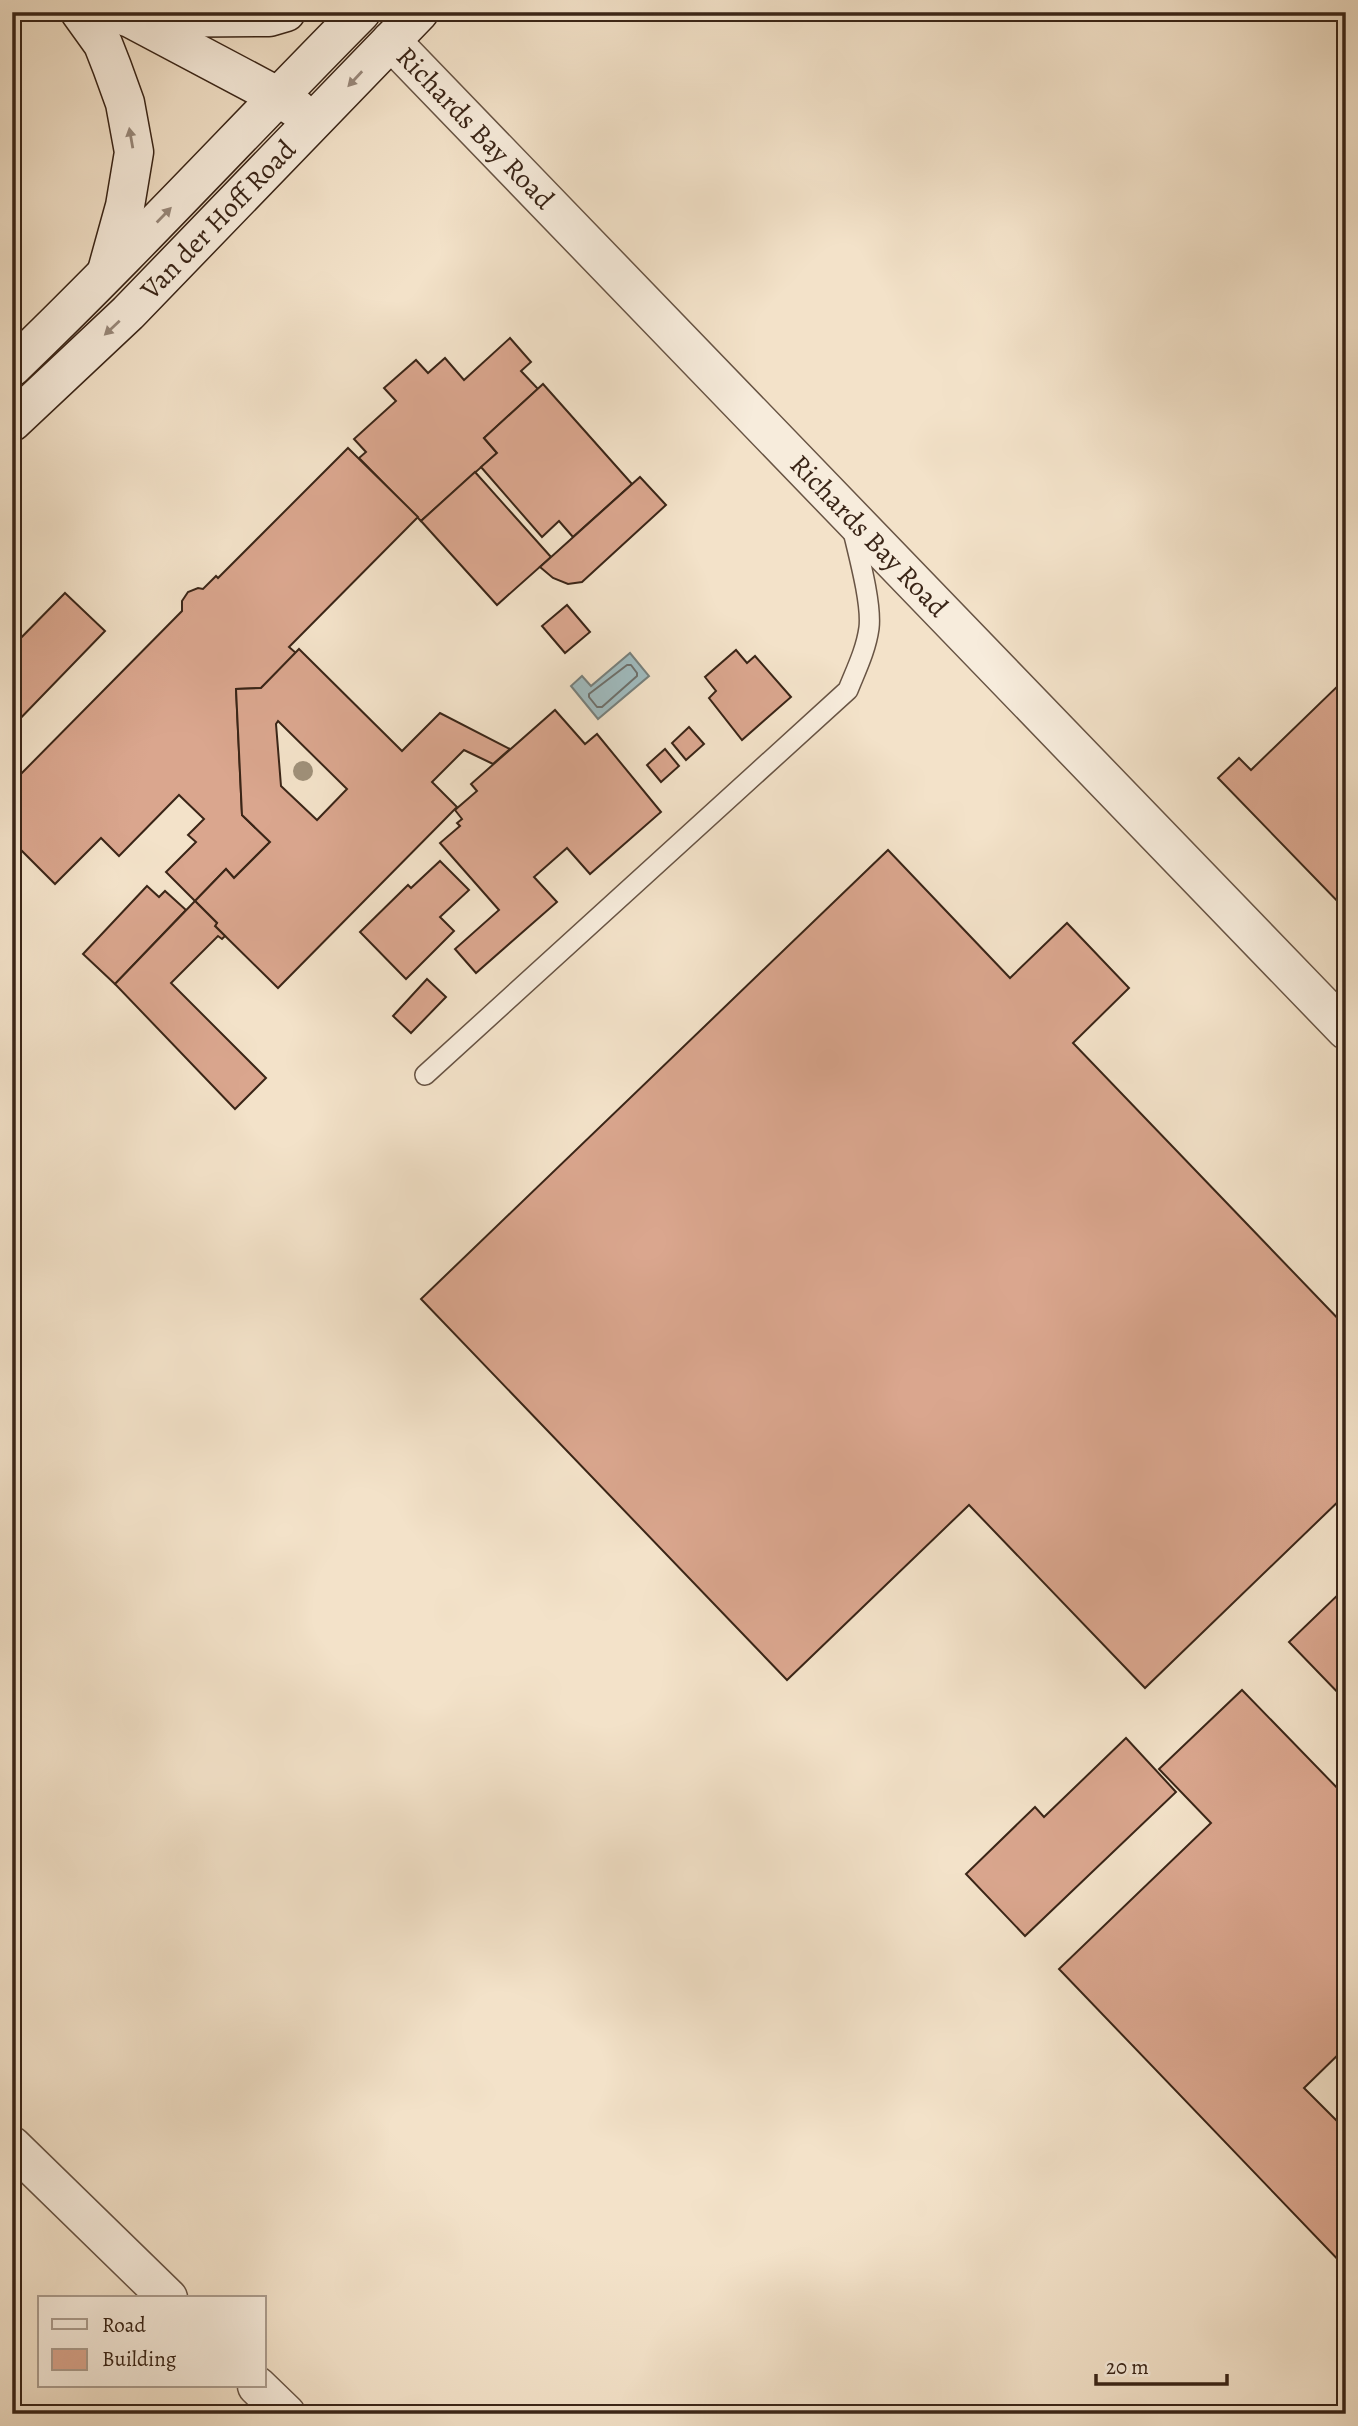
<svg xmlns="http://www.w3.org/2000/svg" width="1358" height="2426" font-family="Alegreya,serif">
<rect width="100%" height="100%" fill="#f3e2c9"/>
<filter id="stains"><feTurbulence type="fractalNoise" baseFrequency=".00286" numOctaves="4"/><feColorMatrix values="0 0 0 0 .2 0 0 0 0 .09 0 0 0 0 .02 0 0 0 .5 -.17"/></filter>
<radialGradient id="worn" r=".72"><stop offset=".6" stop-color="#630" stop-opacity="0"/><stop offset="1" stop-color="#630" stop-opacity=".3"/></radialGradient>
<path fill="#a0bcc0" stroke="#77807c" stroke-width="2" d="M 630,653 L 649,676 L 598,719 L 571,686 L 582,676 L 591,686 Z"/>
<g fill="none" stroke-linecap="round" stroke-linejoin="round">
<path stroke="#6d706c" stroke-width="2" d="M 627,665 L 631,665 L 637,673 L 637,676 L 602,707 L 597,707 L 589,697 L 589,694 Z"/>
</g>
<g fill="#daa68e" stroke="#3a2517" stroke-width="2" fill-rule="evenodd">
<path d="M 510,338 L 531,362 L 521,371 L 538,389 L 484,438 L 497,453 L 421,521 L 359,458 L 366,452 L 354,439 L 396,401 L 384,388 L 416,360 L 428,373 L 445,358 L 464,380 Z"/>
<path d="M 543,384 L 632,484 L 573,537 L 559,521 L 542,537 L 481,467 L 497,453 L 484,438 Z"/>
<path d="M 348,448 L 418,517 L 289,647 L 296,653 L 261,688 L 236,689 L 242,815 L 270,842 L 234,878 L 226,869 L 195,901 L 166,872 L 196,842 L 188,835 L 204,819 L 179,795 L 119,856 L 101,838 L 55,884 L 12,841 L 12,783 L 182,611 L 182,601 L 188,592 L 198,588 L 203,589 L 216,576 L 218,578 Z"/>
<path d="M 475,472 L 551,557 L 497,605 L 421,521 Z"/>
<path d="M 640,477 L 666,505 L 582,582 L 568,584 L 553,578 L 540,567 Z"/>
<path d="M 65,593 L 105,631 L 12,727 L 12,647 Z"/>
<path d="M 567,605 L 590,632 L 565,653 L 542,626 Z"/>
<path d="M 299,649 L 402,751 L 440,713 L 510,749 L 493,764 L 464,750 L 432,782 L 457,807 L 278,988 L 215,926 L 217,923 L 195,901 L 226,869 L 234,878 L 270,842 L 242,815 L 236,689 L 261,688 ZM 278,721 L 347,789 L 317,820 L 281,786 L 276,724 Z"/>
<path d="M 736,650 L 747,663 L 755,656 L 791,697 L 742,740 L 709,698 L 716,691 L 705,677 Z"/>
<path d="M 1346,678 L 1346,910 L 1218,778 L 1239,758 L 1251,770 Z"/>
<path d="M 555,710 L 585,744 L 597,734 L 661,812 L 590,874 L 567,848 L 534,877 L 557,902 L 476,973 L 455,949 L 499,910 L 440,843 L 460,826 L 457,823 L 462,819 L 455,810 L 477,791 L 471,784 Z"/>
<path d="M 689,727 L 704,744 L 686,760 L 672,743 Z"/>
<path d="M 665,749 L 679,766 L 661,782 L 647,765 Z"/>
<path d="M 888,850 L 1010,978 L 1067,923 L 1129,988 L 1073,1043 L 1346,1327 L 1346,1494 L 1145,1688 L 969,1505 L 787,1680 L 421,1299 Z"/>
<path d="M 440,861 L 469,890 L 440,917 L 454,931 L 406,979 L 360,932 L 408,885 L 411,888 Z"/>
<path d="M 147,886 L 159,897 L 165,891 L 186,910 L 115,984 L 83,954 Z"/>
<path d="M 195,901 L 217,923 L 215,926 L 225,936 L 222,939 L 218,936 L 171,983 L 266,1078 L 235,1109 L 115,984 Z"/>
<path d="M 427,979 L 446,997 L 411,1033 L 393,1016 Z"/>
<path d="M 1346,1587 L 1346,1701 L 1289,1642 Z"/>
<path d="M 1242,1690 L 1346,1797 L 1346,2047 L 1304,2088 L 1346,2130 L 1346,2268 L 1059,1969 L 1211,1823 L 1159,1769 Z"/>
<path d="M 1126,1738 L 1176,1792 L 1025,1936 L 966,1874 L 1035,1807 L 1044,1817 Z"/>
</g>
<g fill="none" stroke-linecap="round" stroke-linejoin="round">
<g stroke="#685444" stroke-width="22">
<path id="service" d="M 425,1075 L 848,690 C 856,670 866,650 869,628 C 872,603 858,553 852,527"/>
</g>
<g stroke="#685444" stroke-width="41">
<g id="minor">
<path id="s1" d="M 391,41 L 1346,1030"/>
<path d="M 12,2146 L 168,2298"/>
<path d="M 257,2386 L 286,2414"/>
</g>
</g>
<g stroke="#3a2517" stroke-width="41">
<g id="secondary">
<path d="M 80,12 L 103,44 L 112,67 L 125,103 L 134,152 L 125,206 L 107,271"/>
<path d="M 113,12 L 130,18 L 277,96 L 297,109"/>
<path d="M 136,18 L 269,17 L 286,12"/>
<path d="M 12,367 C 132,252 244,130 361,12"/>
<path id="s2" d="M 12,422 L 128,313 L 419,12"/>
</g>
</g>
<use href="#service" stroke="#f7ecdc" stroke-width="19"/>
<use href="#minor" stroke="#f7ecdc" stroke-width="38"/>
<use href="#secondary" stroke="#f7ecdc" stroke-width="38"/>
</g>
<circle fill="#9f9079" cx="303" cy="771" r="10"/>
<defs><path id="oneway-solid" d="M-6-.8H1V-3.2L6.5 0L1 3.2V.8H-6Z" transform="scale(1.75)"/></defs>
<g fill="#98887a">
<use href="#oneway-solid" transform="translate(355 79) rotate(133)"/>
<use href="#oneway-solid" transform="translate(131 138) rotate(-100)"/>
<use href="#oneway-solid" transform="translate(164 215) rotate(-46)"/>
<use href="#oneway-solid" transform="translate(112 328) rotate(137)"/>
</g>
<g text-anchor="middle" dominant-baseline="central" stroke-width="7" stroke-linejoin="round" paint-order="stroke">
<g font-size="28" fill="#3a2517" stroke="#f7ecdc">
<text stroke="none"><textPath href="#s1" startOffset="121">Richards Bay Road</textPath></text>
<text stroke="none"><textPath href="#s2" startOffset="289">Van der Hoff Road</textPath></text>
<text stroke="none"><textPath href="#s1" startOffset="688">Richards Bay Road</textPath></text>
</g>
</g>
<rect width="1358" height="2426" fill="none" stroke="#f3e2c9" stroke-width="42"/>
<rect x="14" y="14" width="1330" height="2398" fill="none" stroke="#3a2517" stroke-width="3.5"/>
<rect x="21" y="21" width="1316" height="2384" fill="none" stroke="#3a2517" stroke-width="2"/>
<rect x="38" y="2296" width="228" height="91" fill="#f7ecdc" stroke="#ab9c8d" stroke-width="2"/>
<rect x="52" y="2319" width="35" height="10" fill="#f7ecdc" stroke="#ab9c8d" stroke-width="2"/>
<text x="102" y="2332" font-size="21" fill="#3a2517">Road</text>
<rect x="52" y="2349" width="35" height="21" fill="#daa68e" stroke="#ab9c8d" stroke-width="2"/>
<text x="102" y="2366" font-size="21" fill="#3a2517">Building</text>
<path d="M1096 2374v10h131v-10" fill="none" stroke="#3a2517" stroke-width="3.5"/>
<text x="1106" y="2374" font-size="21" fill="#3a2517" stroke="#f7ecdc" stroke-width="5" paint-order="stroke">20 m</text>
<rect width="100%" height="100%" filter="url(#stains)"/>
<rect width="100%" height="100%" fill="url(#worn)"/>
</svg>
